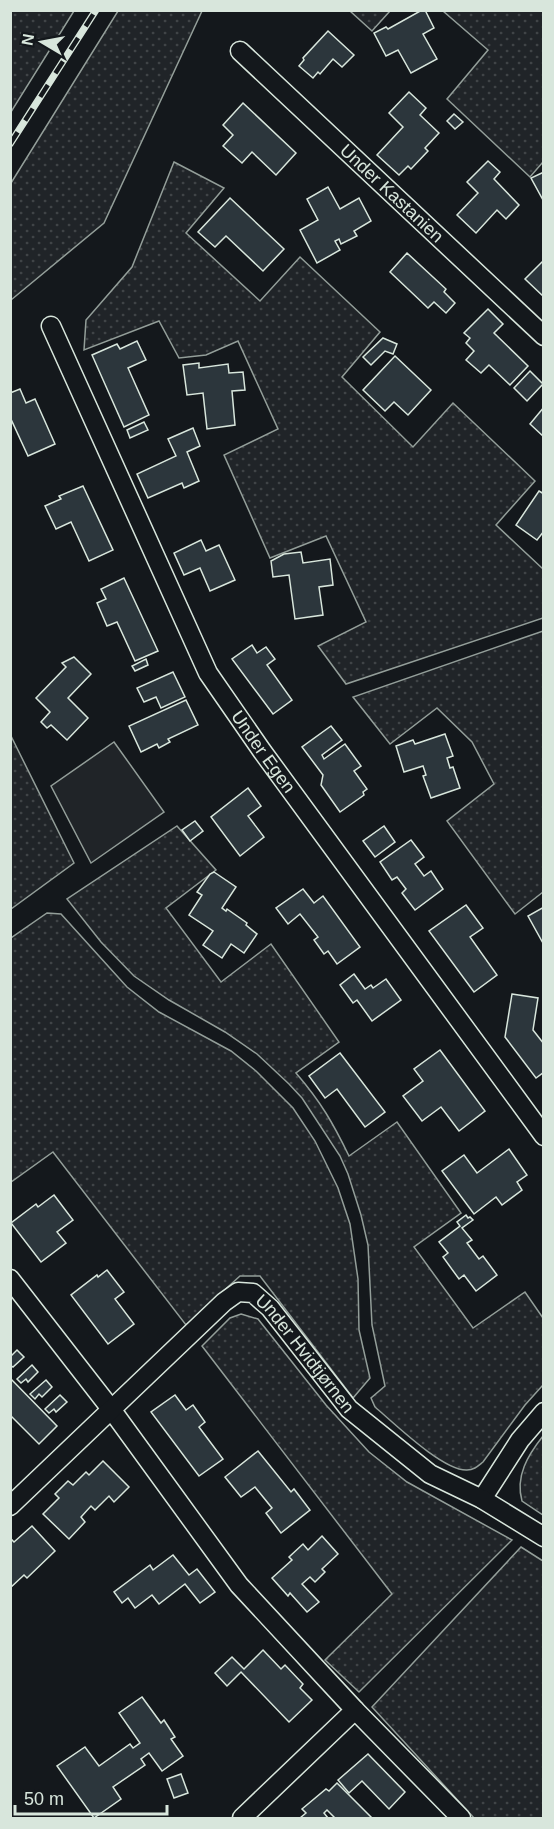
<svg xmlns="http://www.w3.org/2000/svg" width="554" height="1829" font-family="Helvetica,sans-serif">
<defs>
<pattern id="grass-dots" width="8" height="8" patternUnits="userSpaceOnUse" patternTransform="scale(1.5)"><rect width="8" height="8" fill="#202428"/><path d="M2 2h.1M6 6h.1" fill="none" stroke="#404447" stroke-width="1.8" stroke-linecap="round"/></pattern>
</defs>
<rect width="100%" height="100%" fill="#14181c"/>
<g fill="url(#grass-dots)" stroke="#939e99" stroke-width="1.5">
<path d="M 11,10 L 74,11 L 11,112 L 10,11 Z"/>
<path d="M 118,11 L 202,11 L 104,223 L 11,300 L 11,183 Z"/>
<path d="M 350,11 L 390,11 L 372,31 Z"/>
<path d="M 443,11 L 543,11 L 543,162 L 530,177 L 447,99 L 488,50 Z"/>
<path d="M 174,162 L 224,188 L 186,233 L 260,301 L 300,257 L 380,332 L 342,377 L 413,447 L 453,403 L 535,481 L 496,525 L 543,569 L 543,618 L 346,684 L 318,646 L 366,622 L 326,536 L 270,558 L 224,455 L 278,429 L 238,341 L 206,355 L 179,358 L 159,321 L 84,350 L 86,320 L 132,267 Z"/>
<path d="M 543,631 L 543,892 L 515,914 L 447,821 L 494,784 L 472,742 L 437,708 L 390,744 L 353,697 Z"/>
<path d="M 11,736 L 74,863 L 11,909 L 10,909 Z"/>
<path d="M 177,826 L 216,870 L 166,908 L 221,982 L 271,944 L 339,1042 L 296,1073 C 321,1102 333,1123 349,1156 L 397,1122 L 461,1213 L 414,1247 L 473,1328 L 525,1292 L 543,1318 L 543,1385 L 525,1405 L 483,1462 C 478,1466 474,1470 467,1470 C 443,1471 394,1423 375,1407 L 371,1398 L 385,1386 L 372,1325 L 368,1245 L 361,1215 L 348,1174 L 340,1156 L 302,1098 L 289,1084 L 257,1054 L 225,1032 L 169,1000 L 134,976 L 101,942 L 67,899 Z"/>
<path d="M 47,913 L 61,914 L 127,987 L 159,1012 L 231,1051 L 256,1071 L 293,1108 L 315,1141 L 338,1188 L 350,1224 L 358,1279 L 359,1330 L 370,1378 L 353,1398 L 260,1276 L 240,1276 L 186,1325 L 53,1152 L 11,1182 L 11,938 Z"/>
<path d="M 241,1314 L 258,1319 L 326,1405 L 369,1452 L 407,1482 L 512,1540 L 359,1692 L 325,1660 L 392,1594 L 202,1346 L 230,1318 Z"/>
<path d="M 543,1436 L 543,1515 L 522,1501 C 515,1476 528,1455 543,1436 Z"/>
<path d="M 521,1547 L 543,1561 L 543,1818 L 474,1818 L 372,1707 Z"/>
</g>
<path fill="#202428" stroke="#939e99" stroke-width="1.5" d="M 114,742 L 164,812 L 91,863 L 51,786 Z"/>
<g fill="#2c363c" stroke="#d8e6dc" stroke-width="1.5">
<path d="M 422,10 L 425,10 L 434,28 L 423,34 L 437,59 L 411,73 L 398,50 L 386,56 L 374,33 L 386,27 L 388,29 Z"/>
<path d="M 328,31 L 354,55 L 342,67 L 333,59 L 320,74 L 318,72 L 313,78 L 299,66 L 304,60 L 303,58 Z"/>
<path d="M 409,92 L 426,108 L 420,115 L 439,133 L 425,148 L 428,151 L 411,169 L 408,166 L 399,175 L 377,155 L 403,127 L 389,113 Z"/>
<path d="M 243,103 L 296,153 L 276,175 L 252,152 L 242,163 L 223,146 L 233,135 L 223,125 Z"/>
<path d="M 454,114 L 463,122 L 455,129 L 447,121 Z"/>
<path d="M 488,161 L 500,172 L 494,179 L 519,205 L 506,219 L 497,210 L 476,233 L 457,215 L 478,193 L 467,182 Z"/>
<path d="M 544,172 L 544,200 L 543,200 L 531,178 Z"/>
<path d="M 328,187 L 340,209 L 359,198 L 371,221 L 354,231 L 357,236 L 341,244 L 339,239 L 335,241 L 340,250 L 317,263 L 300,230 L 318,220 L 307,199 Z"/>
<path d="M 230,198 L 284,249 L 263,271 L 226,236 L 215,247 L 198,232 Z"/>
<path d="M 407,253 L 446,289 L 444,292 L 455,303 L 446,313 L 434,302 L 428,308 L 390,272 Z"/>
<path d="M 544,260 L 544,297 L 525,279 Z"/>
<path d="M 488,309 L 503,324 L 494,333 L 528,366 L 510,385 L 489,365 L 481,373 L 466,360 L 474,351 L 466,343 L 470,338 L 464,333 Z"/>
<path d="M 383,338 L 397,344 L 393,354 L 385,351 L 371,365 L 363,357 Z"/>
<path d="M 137,341 L 146,360 L 128,368 L 149,415 L 124,427 L 92,355 L 117,344 L 120,349 Z"/>
<path d="M 395,356 L 431,390 L 408,415 L 394,402 L 385,411 L 363,390 Z"/>
<path d="M 199,363 L 199,368 L 228,364 L 229,373 L 243,372 L 245,390 L 232,391 L 235,425 L 207,429 L 203,393 L 187,395 L 183,365 Z"/>
<path d="M 530,371 L 543,384 L 527,401 L 514,388 Z"/>
<path d="M 20,389 L 26,403 L 35,399 L 55,444 L 28,456 L 10,417 L 10,393 Z"/>
<path d="M 544,407 L 544,437 L 530,424 Z"/>
<path d="M 144,422 L 148,430 L 130,438 L 127,430 Z"/>
<path d="M 193,428 L 200,446 L 187,452 L 199,481 L 184,488 L 182,483 L 148,498 L 137,474 L 176,456 L 168,439 Z"/>
<path d="M 83,486 L 113,550 L 89,561 L 71,522 L 56,529 L 45,506 L 61,499 L 59,496 Z"/>
<path d="M 539,491 L 544,494 L 544,531 L 537,540 L 516,525 Z"/>
<path d="M 201,540 L 206,551 L 219,545 L 235,580 L 210,591 L 200,568 L 184,575 L 174,553 Z"/>
<path d="M 301,552 L 303,563 L 330,559 L 333,585 L 319,587 L 323,615 L 295,619 L 289,575 L 273,577 L 271,561 L 284,554 Z"/>
<path d="M 124,578 L 158,651 L 135,661 L 117,622 L 107,626 L 97,603 L 106,599 L 101,589 Z"/>
<path d="M 252,645 L 257,653 L 266,647 L 275,659 L 267,665 L 292,700 L 273,714 L 232,659 Z"/>
<path d="M 74,657 L 91,674 L 68,698 L 88,718 L 67,740 L 51,725 L 47,728 L 41,722 L 50,712 L 36,698 L 66,667 L 62,663 Z"/>
<path d="M 146,659 L 148,665 L 135,671 L 132,666 Z"/>
<path d="M 173,672 L 185,697 L 161,708 L 156,697 L 144,702 L 137,688 Z"/>
<path d="M 186,700 L 198,725 L 168,739 L 170,742 L 159,748 L 157,744 L 141,752 L 129,726 Z"/>
<path d="M 331,726 L 342,740 L 322,755 L 324,759 L 345,744 L 361,766 L 354,771 L 367,789 L 363,792 L 364,795 L 340,812 L 321,785 L 323,775 L 302,747 Z"/>
<path d="M 445,734 L 453,756 L 447,758 L 450,768 L 453,767 L 460,788 L 431,798 L 423,776 L 426,775 L 423,766 L 404,772 L 396,746 L 413,740 L 415,744 Z"/>
<path d="M 248,788 L 261,806 L 248,816 L 264,837 L 240,856 L 211,817 Z"/>
<path d="M 195,821 L 203,831 L 190,841 L 182,830 Z"/>
<path d="M 384,826 L 395,842 L 375,857 L 363,841 Z"/>
<path d="M 411,840 L 424,857 L 415,864 L 424,876 L 431,871 L 443,889 L 415,910 L 402,893 L 406,889 L 397,877 L 392,880 L 380,862 Z"/>
<path d="M 214,872 L 236,887 L 222,908 L 226,911 L 227,909 L 247,923 L 246,925 L 257,934 L 244,953 L 231,944 L 222,958 L 203,945 L 213,931 L 189,915 L 202,895 L 197,892 L 210,874 Z"/>
<path d="M 303,889 L 314,903 L 323,896 L 360,947 L 337,964 L 328,951 L 324,954 L 314,940 L 318,937 L 300,914 L 288,924 L 276,908 Z"/>
<path d="M 466,905 L 483,928 L 470,937 L 497,975 L 474,992 L 429,931 Z"/>
<path d="M 544,907 L 544,945 L 528,916 Z"/>
<path d="M 354,974 L 365,989 L 371,985 L 373,988 L 386,979 L 401,1000 L 372,1021 L 357,1000 L 353,1003 L 340,985 Z"/>
<path d="M 512,994 L 538,998 L 533,1030 L 544,1044 L 544,1072 L 536,1078 L 505,1037 Z"/>
<path d="M 440,1050 L 485,1111 L 459,1131 L 441,1107 L 422,1121 L 403,1096 L 423,1081 L 414,1069 Z"/>
<path d="M 340,1053 L 385,1112 L 365,1127 L 337,1089 L 325,1098 L 309,1076 Z"/>
<path d="M 509,1149 L 527,1175 L 517,1182 L 522,1190 L 502,1205 L 496,1197 L 474,1214 L 442,1171 L 464,1155 L 477,1173 Z"/>
<path d="M 54,1195 L 73,1220 L 57,1232 L 66,1243 L 41,1262 L 11,1223 L 36,1204 L 38,1207 Z"/>
<path d="M 466,1215 L 468,1218 L 470,1217 L 473,1220 L 462,1228 L 472,1240 L 467,1243 L 479,1259 L 483,1256 L 497,1275 L 476,1291 L 464,1275 L 459,1279 L 443,1257 L 448,1253 L 439,1242 L 460,1226 L 457,1222 Z"/>
<path d="M 107,1270 L 124,1292 L 115,1299 L 134,1324 L 108,1344 L 71,1295 L 97,1275 L 98,1277 Z"/>
<path d="M 17,1350 L 24,1357 L 13,1367 L 10,1365 L 10,1357 Z"/>
<path d="M 32,1365 L 38,1372 L 28,1382 L 26,1379 L 21,1383 L 17,1379 Z"/>
<path d="M 10,1378 L 57,1426 L 39,1444 L 10,1415 Z"/>
<path d="M 46,1380 L 52,1387 L 42,1397 L 39,1394 L 35,1399 L 30,1394 Z"/>
<path d="M 60,1395 L 67,1402 L 56,1412 L 54,1409 L 49,1413 L 45,1409 Z"/>
<path d="M 175,1395 L 186,1410 L 193,1405 L 205,1422 L 199,1427 L 223,1459 L 199,1476 L 151,1412 Z"/>
<path d="M 258,1451 L 291,1492 L 294,1489 L 310,1510 L 281,1533 L 266,1513 L 272,1508 L 255,1487 L 241,1497 L 225,1477 Z"/>
<path d="M 103,1461 L 129,1487 L 114,1502 L 109,1496 L 95,1510 L 91,1506 L 81,1517 L 85,1522 L 69,1539 L 43,1514 L 59,1498 L 55,1494 L 68,1481 L 73,1485 L 86,1472 L 89,1475 Z"/>
<path d="M 32,1526 L 55,1551 L 27,1578 L 24,1575 L 10,1588 L 10,1541 L 12,1540 L 14,1542 Z"/>
<path d="M 322,1536 L 338,1554 L 322,1569 L 325,1572 L 315,1582 L 310,1577 L 302,1584 L 319,1602 L 307,1612 L 290,1593 L 288,1596 L 272,1578 L 292,1560 L 289,1557 L 303,1544 L 308,1550 Z"/>
<path d="M 173,1555 L 189,1575 L 197,1569 L 215,1592 L 200,1603 L 185,1584 L 159,1604 L 152,1595 L 135,1608 L 128,1598 L 122,1603 L 114,1592 L 150,1565 L 153,1570 Z"/>
<path d="M 263,1650 L 281,1669 L 285,1665 L 303,1684 L 300,1688 L 312,1700 L 289,1722 L 241,1672 L 227,1686 L 215,1673 L 232,1657 L 244,1669 Z"/>
<path d="M 142,1697 L 161,1723 L 164,1720 L 175,1737 L 171,1739 L 183,1756 L 162,1771 L 149,1753 L 141,1759 L 145,1765 L 113,1787 L 121,1799 L 94,1818 L 57,1766 L 85,1747 L 99,1766 L 130,1744 L 133,1748 L 140,1743 L 119,1713 Z"/>
<path d="M 368,1754 L 405,1792 L 389,1809 L 362,1781 L 349,1793 L 338,1780 Z"/>
<path d="M 181,1774 L 188,1793 L 174,1798 L 167,1779 Z"/>
<path d="M 337,1783 L 372,1818 L 335,1818 L 327,1810 L 324,1813 L 328,1818 L 300,1818 L 306,1813 L 302,1809 L 326,1789 L 329,1791 Z"/>
</g>
<g fill="none" stroke-linecap="round" stroke-linejoin="round">
<g stroke="#d8e6dc" stroke-width="21">
<g id="street">
<path id="s1" d="M 240,51 L 544,336"/>
<path id="s2" d="M 51,326 L 208,673 L 262,751 L 544,1136"/>
<path d="M 10,1279 L 111,1409 L 239,1585 L 355,1710 L 242,1818"/>
<path d="M 482,1499 L 520,1440 L 544,1412"/>
<path id="s3" d="M 10,1506 L 224,1302 L 238,1292 L 253,1293 L 270,1308 L 349,1409 L 430,1474 L 482,1499 L 544,1537"/>
<path d="M 355,1710 L 461,1818"/>
</g>
</g>
<use href="#street" stroke="#14181c" stroke-width="18"/>
<g stroke="#d8e6dc" stroke-width="7">
<path id="rail" d="M 10,144 L 96,10"/>
</g>
<use href="#rail" stroke="#14181c" stroke-width="4.5" stroke-dasharray="14" stroke-linecap="butt"/>
</g>
<g text-anchor="middle" dominant-baseline="central" stroke-width="4.5" stroke-linejoin="round" paint-order="stroke">
<g font-size="18" fill="#d8e6dc" stroke="#14181c">
<text stroke="none"><textPath href="#s1" startOffset="208">Under Kastanien</textPath></text>
<text stroke="none"><textPath href="#s2" startOffset="477">Under Egen</textPath></text>
<text stroke="none"><textPath href="#s3" startOffset="408">Under Hvidtjørnen</textPath></text>
</g>
</g>
<rect width="554" height="1829" fill="none" stroke="#d8e6dc" stroke-width="24"/>
<g transform="translate(42 42) rotate(280)" stroke="#14181c" stroke-width="4.5" paint-order="stroke">
<path d="M0-4.5L10 22L0 15L-10 22Z" fill="#d8e6dc"/>
<text y="-9" font-size="16" font-weight="bold" text-anchor="middle" fill="#d8e6dc">N</text>
</g>
<path d="M15 1805v9h152v-9" fill="none" stroke="#d8e6dc" stroke-width="3"/>
<text x="24" y="1805" font-size="18" fill="#d8e6dc" stroke="#14181c" stroke-width="4.5" paint-order="stroke">50 m</text>
</svg>
